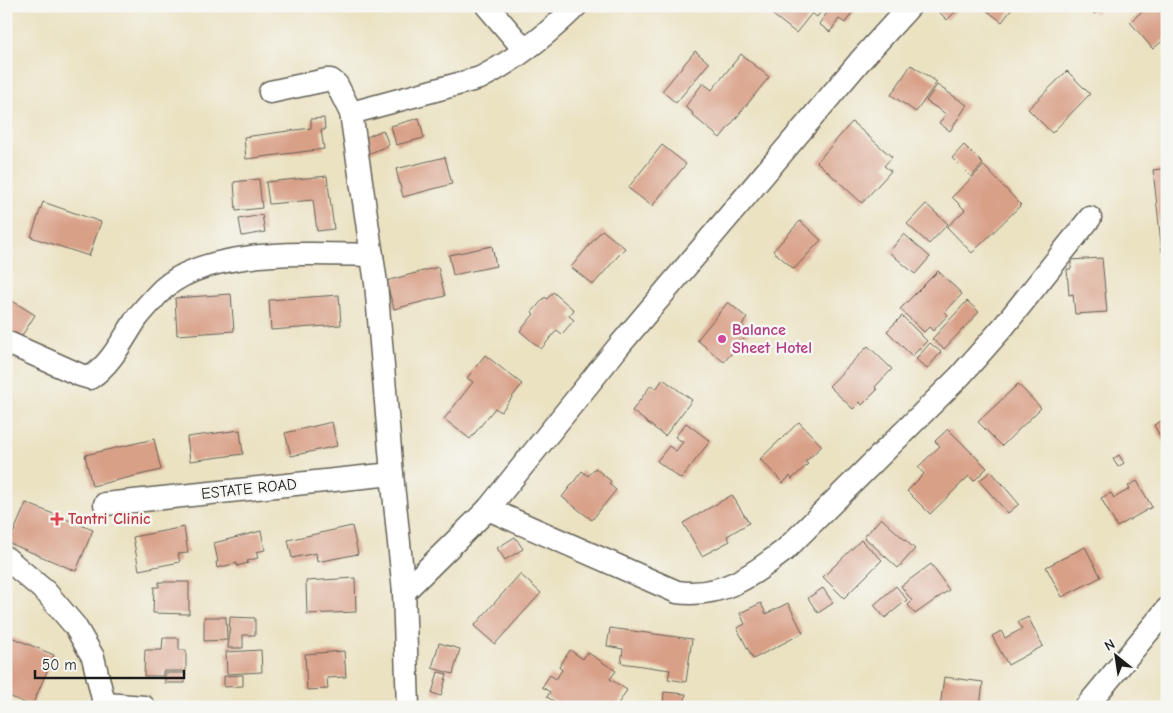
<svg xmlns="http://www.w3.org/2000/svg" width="1173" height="713" font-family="'Comic Neue',sans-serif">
<rect width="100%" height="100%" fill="#f6f6f2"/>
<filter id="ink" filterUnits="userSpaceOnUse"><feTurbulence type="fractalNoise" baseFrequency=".02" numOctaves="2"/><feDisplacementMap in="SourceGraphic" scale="10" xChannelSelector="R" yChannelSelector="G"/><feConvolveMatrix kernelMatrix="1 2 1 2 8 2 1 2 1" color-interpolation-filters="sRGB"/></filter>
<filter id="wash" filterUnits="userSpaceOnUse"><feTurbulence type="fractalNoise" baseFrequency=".0096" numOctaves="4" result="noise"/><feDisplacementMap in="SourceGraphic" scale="20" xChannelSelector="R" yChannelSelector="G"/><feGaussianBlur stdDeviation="1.12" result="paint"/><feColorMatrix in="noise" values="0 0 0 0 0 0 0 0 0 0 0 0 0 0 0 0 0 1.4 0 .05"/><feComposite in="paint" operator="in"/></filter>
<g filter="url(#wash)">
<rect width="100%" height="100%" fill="#ebe2c2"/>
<g id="blocks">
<g fill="#d9a088">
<path d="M 780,6 L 825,6 L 817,17 L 812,13 L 796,33 L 773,15 Z"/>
<path d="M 832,6 L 849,6 L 848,7 L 853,12 L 845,23 L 839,19 L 830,32 L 819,24 Z"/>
<path d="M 941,6 L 955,6 L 958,9 L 947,20 L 937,10 Z"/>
<path d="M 981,6 L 1014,6 L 1002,22 Z"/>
<path d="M 1089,6 L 1100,6 L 1102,9 L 1094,14 Z"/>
<path d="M 1148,6 L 1167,6 L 1167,37 L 1153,49 L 1130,22 Z"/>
<path d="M 695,51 L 709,63 L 676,103 L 662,91 Z"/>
<path d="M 741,54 L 769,77 L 720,138 L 692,115 L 693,113 L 685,107 L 703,83 L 712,90 Z"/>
<path d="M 911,65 L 937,82 L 916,112 L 891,95 Z"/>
<path d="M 1067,71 L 1090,94 L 1052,133 L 1028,109 Z"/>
<path d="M 937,85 L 967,105 L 950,131 L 939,123 L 946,114 L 926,101 Z"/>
<path d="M 324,118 L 325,130 L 321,130 L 324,149 L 246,159 L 244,137 L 311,128 L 311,119 Z"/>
<path d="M 419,118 L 424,138 L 396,145 L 391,126 Z"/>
<path d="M 852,122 L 892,157 L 884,166 L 891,171 L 862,203 L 817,162 Z"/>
<path d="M 383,130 L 389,145 L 366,155 L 360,140 Z"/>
<path d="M 662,145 L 686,164 L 652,206 L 628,188 Z"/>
<path d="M 964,145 L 983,164 L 971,177 L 952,158 Z"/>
<path d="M 445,157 L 452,184 L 403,197 L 396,169 Z"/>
<path d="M 984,166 L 1021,205 L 972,253 L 947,227 L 965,210 L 952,197 Z"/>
<path d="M 1167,168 L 1167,252 L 1162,252 L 1153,170 Z"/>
<path d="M 327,176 L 334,229 L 317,231 L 313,200 L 269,204 L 266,182 Z"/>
<path d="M 259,179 L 262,208 L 236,211 L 234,182 Z"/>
<path d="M 43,202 L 101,222 L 89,256 L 31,237 Z"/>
<path d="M 926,204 L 948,224 L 929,244 L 907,224 Z"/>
<path d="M 262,215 L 265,232 L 242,236 L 239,219 Z"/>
<path d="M 800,221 L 821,240 L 794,269 L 773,251 Z"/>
<path d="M 602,230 L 625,248 L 593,285 L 571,267 Z"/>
<path d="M 904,234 L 930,257 L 915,274 L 889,252 Z"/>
<path d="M 492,246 L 496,266 L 453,275 L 449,255 Z"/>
<path d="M 1102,258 L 1107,312 L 1075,314 L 1073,294 L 1069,295 L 1067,269 L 1071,269 L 1071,260 Z"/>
<path d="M 438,267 L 445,296 L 394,309 L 386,281 Z"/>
<path d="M 938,271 L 962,294 L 945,312 L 948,315 L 933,331 L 929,327 L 924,332 L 900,309 Z"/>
<path d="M 553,292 L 574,310 L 569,316 L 574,320 L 562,334 L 557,330 L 541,349 L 520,331 L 534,314 L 532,312 L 545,297 L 547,299 Z"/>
<path d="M 231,294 L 234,331 L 177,335 L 175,298 Z"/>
<path d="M 339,295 L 341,325 L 271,330 L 269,300 Z"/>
<path d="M 6,297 L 35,315 L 16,345 L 6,339 Z"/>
<path d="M 967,301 L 979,312 L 944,349 L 932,339 Z"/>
<path d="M 728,302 L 747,318 L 742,325 L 750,332 L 724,362 L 697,340 Z"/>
<path d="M 902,316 L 927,341 L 912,356 L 887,331 Z"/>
<path d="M 930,343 L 941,352 L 927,369 L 916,359 Z"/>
<path d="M 868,346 L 892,369 L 875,387 L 877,390 L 862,405 L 860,402 L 853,409 L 829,386 Z"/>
<path d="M 485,355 L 522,384 L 501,412 L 495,408 L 470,439 L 444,419 L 473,382 L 467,378 Z"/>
<path d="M 663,379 L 692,400 L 665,436 L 632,411 L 651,385 L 656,389 Z"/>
<path d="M 1018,384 L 1041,408 L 1002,446 L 978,422 Z"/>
<path d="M 1163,420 L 1167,426 L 1167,449 L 1154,425 Z"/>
<path d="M 332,422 L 337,446 L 291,456 L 285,433 Z"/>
<path d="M 799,422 L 822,446 L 805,462 L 808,464 L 792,479 L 790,476 L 783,483 L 760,459 Z"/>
<path d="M 686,423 L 710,441 L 681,479 L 657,461 L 669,446 L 676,451 L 683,442 L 675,437 Z"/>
<path d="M 948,429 L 987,468 L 974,481 L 969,476 L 930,514 L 907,491 L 924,474 L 918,467 L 940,446 L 935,441 Z"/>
<path d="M 240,430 L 243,454 L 190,461 L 187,437 Z"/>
<path d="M 154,439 L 161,470 L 92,486 L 85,455 Z"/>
<path d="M 1119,455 L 1124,463 L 1118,467 L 1113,459 Z"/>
<path d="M 595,468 L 611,481 L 609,484 L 616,490 L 592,520 L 562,497 L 582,471 L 588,476 Z"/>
<path d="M 991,471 L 1019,504 L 1008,513 L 979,481 Z"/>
<path d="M 1137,481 L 1152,507 L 1117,527 L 1101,498 L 1111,493 L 1114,498 L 1130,489 L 1128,486 Z"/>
<path d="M 732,495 L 749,523 L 727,536 L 730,541 L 702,556 L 683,523 Z"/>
<path d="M 26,503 L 93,530 L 76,571 L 9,543 Z"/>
<path d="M 881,518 L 915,549 L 898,568 L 864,537 Z"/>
<path d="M 352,526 L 358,554 L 317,562 L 316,553 L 292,558 L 288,540 Z"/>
<path d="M 184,527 L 188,553 L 178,554 L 180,562 L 139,570 L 133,537 Z"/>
<path d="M 261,531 L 265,550 L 256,552 L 258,558 L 247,561 L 248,563 L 237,566 L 237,563 L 217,568 L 216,562 L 218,562 L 214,543 Z"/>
<path d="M 515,537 L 523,549 L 505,560 L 497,548 Z"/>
<path d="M 861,540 L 882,560 L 844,598 L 823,577 Z"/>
<path d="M 1085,547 L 1101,577 L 1062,597 L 1046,567 Z"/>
<path d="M 931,564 L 949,590 L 915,614 L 908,605 L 912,601 L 901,586 Z"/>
<path d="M 520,574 L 541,593 L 495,644 L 474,626 Z"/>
<path d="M 355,578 L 356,612 L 307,614 L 306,581 Z"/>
<path d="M 159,582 L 189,582 L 189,614 L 153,613 L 154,587 L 159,587 Z"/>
<path d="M 896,586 L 907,600 L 885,618 L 874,605 Z"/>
<path d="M 823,588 L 833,603 L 818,613 L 808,598 Z"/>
<path d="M 761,603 L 766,614 L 788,603 L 803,633 L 753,659 L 737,628 L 745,624 L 740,613 Z"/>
<path d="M 204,617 L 226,617 L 227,640 L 204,641 Z"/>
<path d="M 230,617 L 255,618 L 255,635 L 243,635 L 243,648 L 228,648 Z"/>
<path d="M 1028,617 L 1043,646 L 1008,665 L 992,636 L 1001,631 L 1005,638 L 1022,629 L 1018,622 Z"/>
<path d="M 610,628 L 692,639 L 686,682 L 668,679 L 670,670 L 621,663 L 623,649 L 607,646 Z"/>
<path d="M 11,637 L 54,655 L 32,706 L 6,695 L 6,648 Z"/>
<path d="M 163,638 L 179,638 L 179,650 L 186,650 L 186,671 L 163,671 L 163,676 L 144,676 L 145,650 L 162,650 Z"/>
<path d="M 439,643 L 460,649 L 453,674 L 432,668 Z"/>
<path d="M 261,650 L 262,672 L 227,674 L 226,652 Z"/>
<path d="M 570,650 L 583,659 L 587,652 L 616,671 L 610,679 L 627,690 L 616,707 L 610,703 L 607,707 L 563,707 L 547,697 L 550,692 L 542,687 L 550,675 L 556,679 L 562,670 L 559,667 Z"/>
<path d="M 344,651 L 346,677 L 327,678 L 328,689 L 307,690 L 305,654 Z"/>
<path d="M 438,672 L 447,674 L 441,696 L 432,693 Z"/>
<rect x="165" y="673" width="20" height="10"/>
<path d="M 243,675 L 243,686 L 224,687 L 224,676 Z"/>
<path d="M 944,677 L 983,682 L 980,707 L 940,707 Z"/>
<path d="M 664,692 L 686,694 L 684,707 L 663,707 Z"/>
</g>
</g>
</g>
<g filter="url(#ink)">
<use href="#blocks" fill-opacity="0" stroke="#646156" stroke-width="1"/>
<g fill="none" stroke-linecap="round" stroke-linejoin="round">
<g stroke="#646156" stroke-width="25">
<g id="minor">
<path d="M 487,6 L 524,49"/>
<path d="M 270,92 L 326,80 L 331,80 L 337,85 L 351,113 L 376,283 L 392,474 L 404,592 L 408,707"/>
<path d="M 351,113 L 480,78 C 515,60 548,34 576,6"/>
<path d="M 6,342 L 80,375 L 90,378 C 112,363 123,339 137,318 C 143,310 150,303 157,295 C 200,246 312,254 372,255"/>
<path d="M 105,504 L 392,474"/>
<path d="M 488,509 L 677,592 C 722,598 751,576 785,550 L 960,376 L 1004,326 L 1090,218"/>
<path d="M 6,558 L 46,592 L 75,626 L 93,657 L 105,707"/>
<path d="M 404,592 L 488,509 L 619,346 L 860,61 L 910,6"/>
<path d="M 106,704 L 144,707"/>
<path d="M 1086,707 L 1167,609"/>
</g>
</g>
<use href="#minor" stroke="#fff" stroke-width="22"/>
</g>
</g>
<circle fill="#d1479c" stroke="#f6f6f2" stroke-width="2" cx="722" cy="339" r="5"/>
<path fill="#e0444e" stroke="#f6f6f2" stroke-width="2" d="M54.5 511.5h5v5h5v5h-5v5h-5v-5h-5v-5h5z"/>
<g text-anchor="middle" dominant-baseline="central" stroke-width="5" stroke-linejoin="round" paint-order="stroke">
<g font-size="16" font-weight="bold" fill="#b23c85" stroke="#f6f6f2" text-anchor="start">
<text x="732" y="330">Balance<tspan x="732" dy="18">Sheet Hotel</tspan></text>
</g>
<g font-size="16" fill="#1c1c1c" stroke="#f6f6f2">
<text transform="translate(249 489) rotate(-6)">ESTATE ROAD</text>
</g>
<g font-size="16" font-weight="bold" fill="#be3a42" stroke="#f6f6f2" text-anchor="start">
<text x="68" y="519">Tantri Clinic</text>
</g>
</g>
<rect width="1173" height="713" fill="none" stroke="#f6f6f2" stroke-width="25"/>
<g transform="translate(1116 656) rotate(330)" stroke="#f6f6f2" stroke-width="4" paint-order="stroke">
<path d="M0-4L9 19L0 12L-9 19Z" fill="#1c1c1c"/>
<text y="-8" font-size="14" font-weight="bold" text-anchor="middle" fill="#1c1c1c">N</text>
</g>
<path d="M35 670v8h149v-8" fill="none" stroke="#1c1c1c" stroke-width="2.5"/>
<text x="42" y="670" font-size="15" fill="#1c1c1c" stroke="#f6f6f2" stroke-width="4" paint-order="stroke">50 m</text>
</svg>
